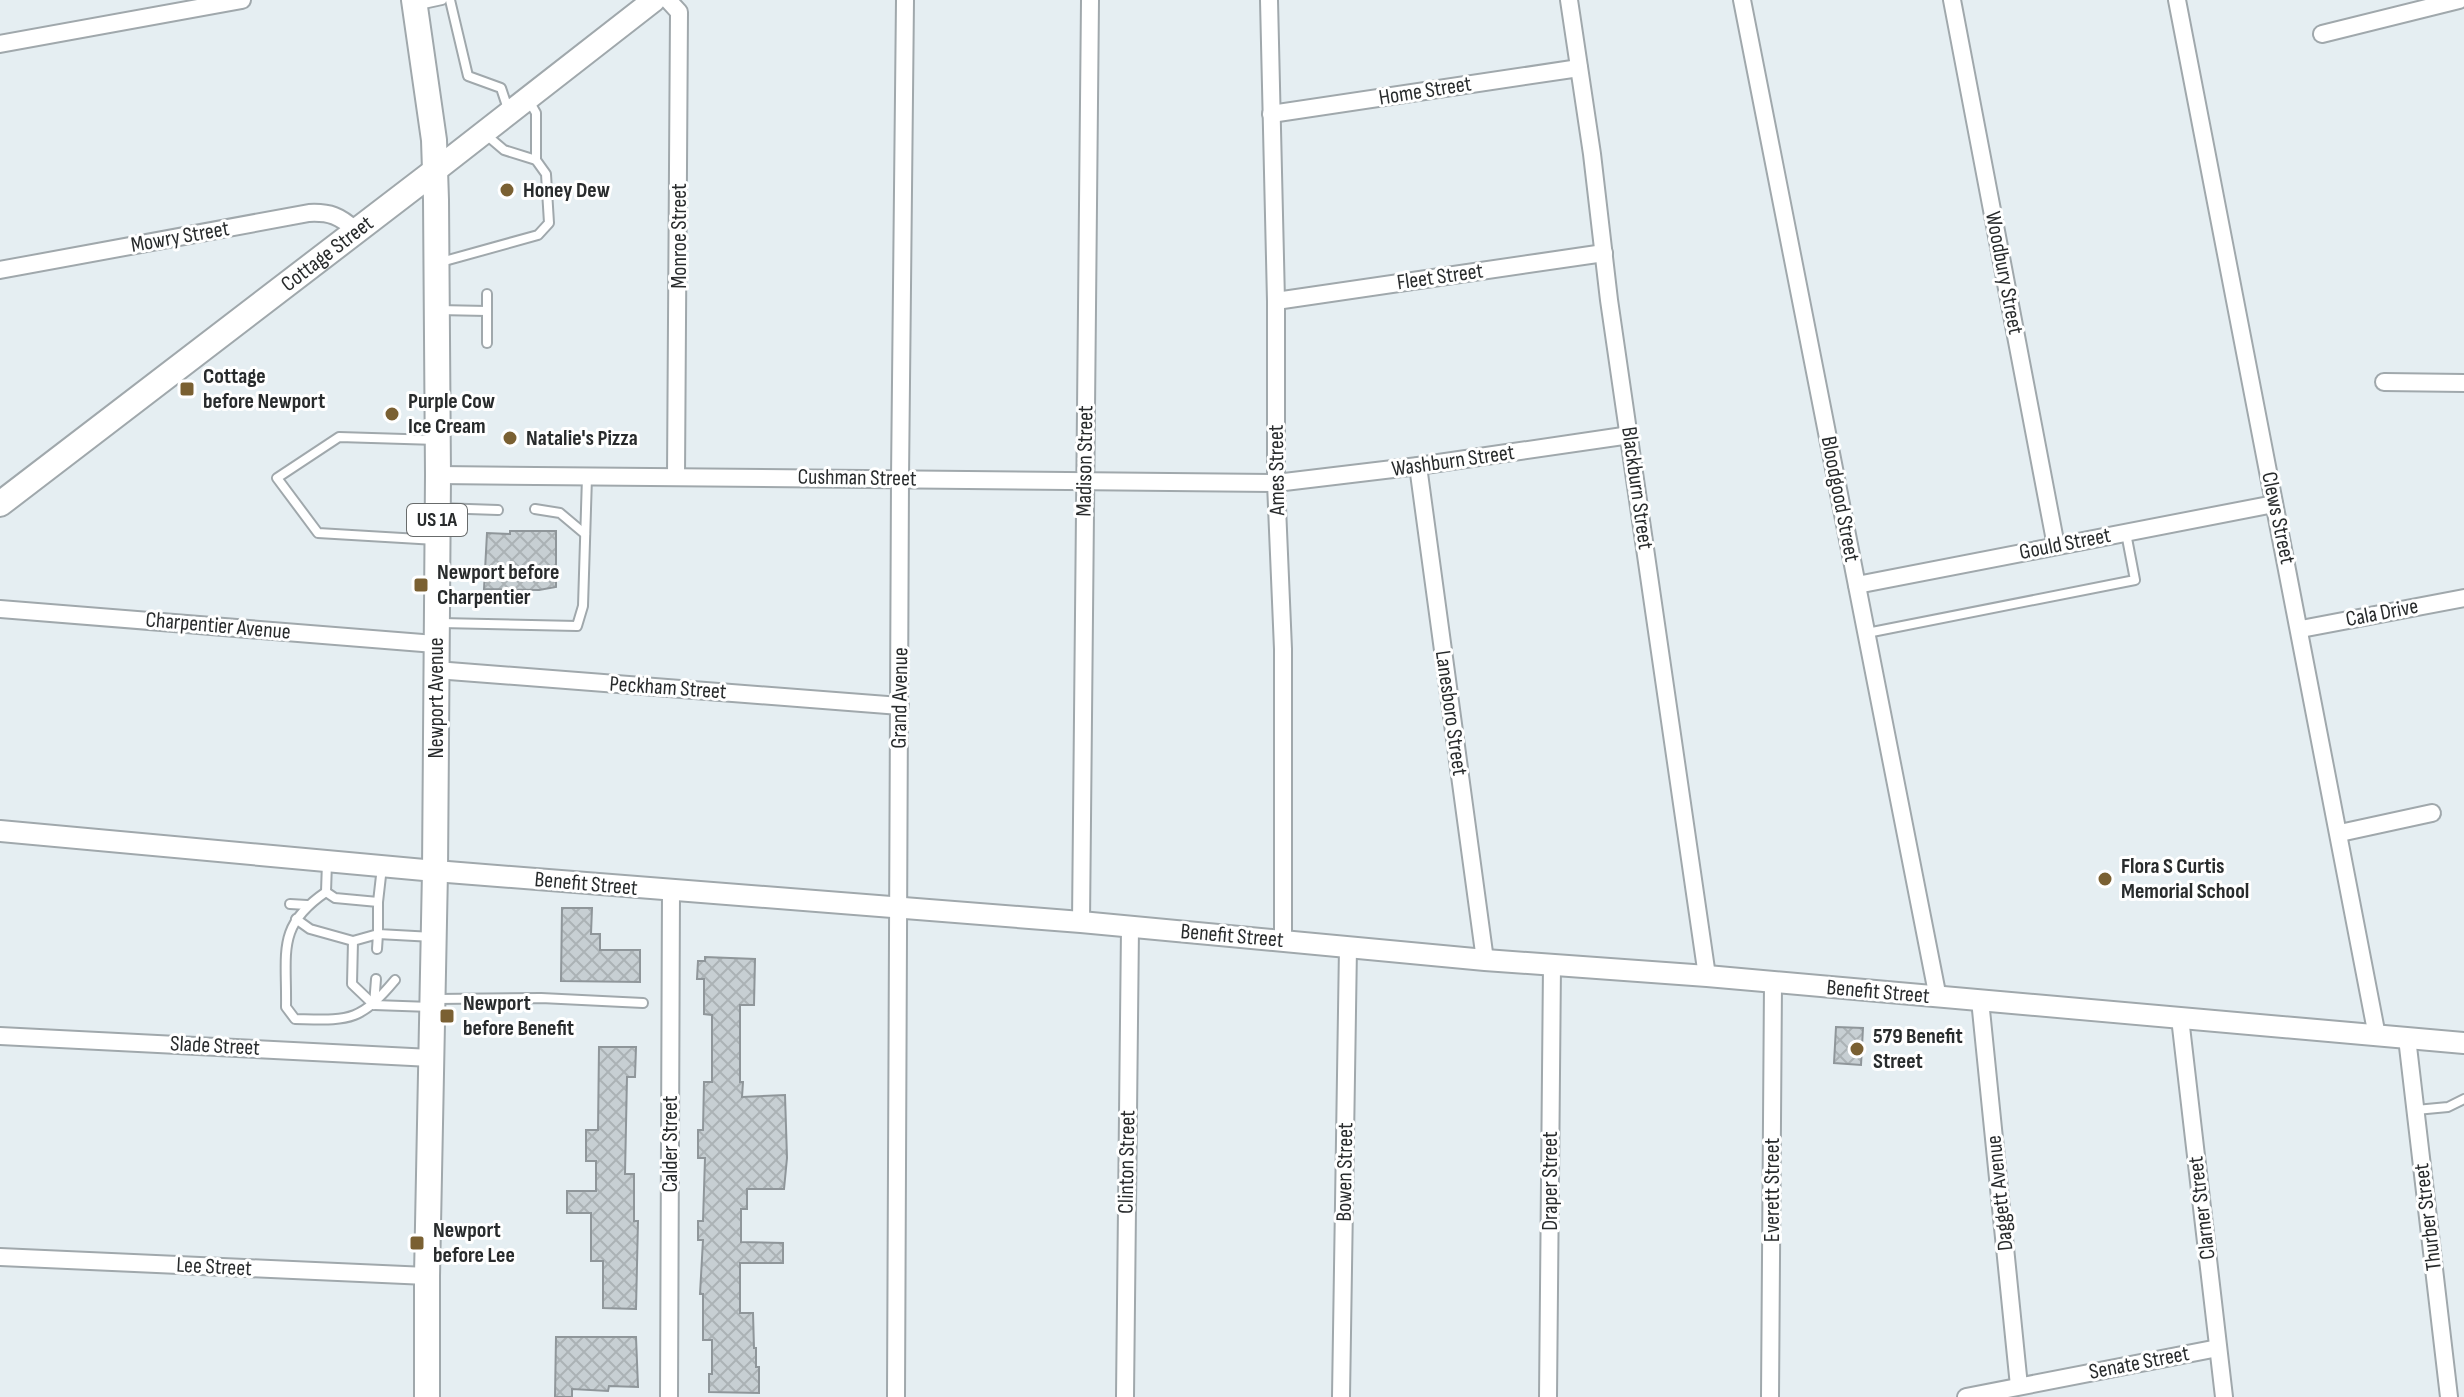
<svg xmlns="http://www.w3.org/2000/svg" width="2464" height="1397" font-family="'Sofia Sans Condensed',sans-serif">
<defs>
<pattern id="building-cross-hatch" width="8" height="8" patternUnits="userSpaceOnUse" patternTransform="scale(2)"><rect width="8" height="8" fill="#c7cfd3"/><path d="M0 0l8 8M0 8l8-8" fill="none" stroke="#abb2b5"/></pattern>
</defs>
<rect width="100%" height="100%" fill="#e5eef2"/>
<g fill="url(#building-cross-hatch)" stroke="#8f969a" stroke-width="2">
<path d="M 510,531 L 556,531 L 556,587 L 539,590 L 484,589 L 487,533 L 510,534 Z"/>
<path d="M 562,908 L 592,908 L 591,934 L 600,934 L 600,950 L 640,950 L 640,982 L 561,981 Z"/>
<path d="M 705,957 L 755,959 L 754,1005 L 740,1005 L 740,1082 L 743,1082 L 742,1097 L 785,1095 L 787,1158 L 784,1189 L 747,1189 L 747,1209 L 741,1209 L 741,1242 L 783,1243 L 783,1263 L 740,1263 L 740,1313 L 753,1313 L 754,1348 L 756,1348 L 756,1367 L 759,1367 L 759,1393 L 709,1392 L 709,1374 L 712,1374 L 712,1340 L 703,1340 L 703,1294 L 700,1294 L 703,1240 L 698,1240 L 698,1221 L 703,1221 L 705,1158 L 698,1158 L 698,1130 L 703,1130 L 704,1082 L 712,1082 L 712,1015 L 704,1014 L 704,979 L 697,979 L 698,961 L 705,961 Z"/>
<path d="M 1836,1027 L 1863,1028 L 1861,1065 L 1834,1063 Z"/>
<path d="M 599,1047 L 636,1047 L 635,1077 L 627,1077 L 625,1174 L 634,1174 L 634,1221 L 638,1221 L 636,1309 L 603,1308 L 603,1261 L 591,1261 L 591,1213 L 567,1213 L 567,1191 L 596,1191 L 596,1161 L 586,1161 L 586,1130 L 598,1130 Z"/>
<path d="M 556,1337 L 636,1337 L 638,1387 L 609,1386 L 608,1391 L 572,1389 L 572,1397 L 555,1397 Z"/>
</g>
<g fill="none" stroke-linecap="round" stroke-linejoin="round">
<g stroke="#a0a8ac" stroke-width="12">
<g id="service">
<path d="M 450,0 L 468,76 L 501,88 L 509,112"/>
<path d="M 419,5 L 442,0"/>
<path d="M 528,99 L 536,113 L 536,160"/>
<path d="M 441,262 L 538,235 L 549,223 L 546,174 L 536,160 L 504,150 L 484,133"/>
<path d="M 487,294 L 487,343"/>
<path d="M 438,310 L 487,311"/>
<path d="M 439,508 L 498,510"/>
<path d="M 535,509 L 560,513 L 585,534"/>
<path d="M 436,540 L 318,533 L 277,478 L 339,437 L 437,440"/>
<path d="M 441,623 L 577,626 L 583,606 L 587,477"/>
<path d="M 1867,633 L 2135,580 L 2126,533"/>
<path d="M 327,862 L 326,892 L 335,898 L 378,902 L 378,934 L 433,937"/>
<path d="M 326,892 C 276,926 287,952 286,1007 L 295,1019 C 349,1020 359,1023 395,980"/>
<path d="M 378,902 L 382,867"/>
<path d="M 290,904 L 307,905"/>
<path d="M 296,919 L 310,929 L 353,941"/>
<path d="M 376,979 L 374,1005 L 431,1007"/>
<path d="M 436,999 L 541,998 L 643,1003"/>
<path d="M 374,1005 L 352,984 L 353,941 L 378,934 L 377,949"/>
<path d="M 2416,1110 L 2448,1107 L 2464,1099"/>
</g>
</g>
<g stroke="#a0a8ac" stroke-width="20">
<g id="minor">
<path d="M 668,0 L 679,12 L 676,476"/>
<path d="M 1269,0 L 1276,301 L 1276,483 L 1283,649 L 1283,940"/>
<path d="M 1569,0 L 1592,154 L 1609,300 L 1707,976"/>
<path d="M 1742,0 L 1938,998"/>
<path d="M 1952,0 L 2056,546"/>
<path d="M 2177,0 C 2244,345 2312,690 2377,1036"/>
<path d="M 2322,34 L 2459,0"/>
<path d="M 0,44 L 242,0"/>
<path d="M 1271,114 L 1579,68"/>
<path d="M 0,270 L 309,213 C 330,212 340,216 355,230"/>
<path d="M 1276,301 L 1604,253"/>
<path d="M 2384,382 L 2464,383"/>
<path d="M 1418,466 L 1485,960"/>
<path d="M 438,475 L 1276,483 L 1418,466 L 1630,435"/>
<path d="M 1857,585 L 2274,504"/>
<path d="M 0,609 L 435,644"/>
<path d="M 2301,629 L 2464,598"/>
<path d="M 436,670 L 900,706"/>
<path d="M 2340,833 L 2432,813"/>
<path d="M 1081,922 L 1090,0"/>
<path d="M 1980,1000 L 2019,1386"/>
<path d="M 2180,1018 L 2224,1397"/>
<path d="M 0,1036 L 431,1058"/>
<path d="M 2407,1038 L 2449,1397"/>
<path d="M 0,1257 L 427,1276"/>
<path d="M 669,1397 L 671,891"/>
<path d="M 896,1397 L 900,478 L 905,0"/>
<path d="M 1125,1397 L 1130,927"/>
<path d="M 1341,1397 L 1348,947"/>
<path d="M 1548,1397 L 1552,965"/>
<path d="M 1770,1397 L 1773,983"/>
<path d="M 1966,1397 L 2218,1348"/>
</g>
</g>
<g stroke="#a0a8ac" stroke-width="24">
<path id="tertiary" d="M 0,831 L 435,871 L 1081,922 L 1485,960 L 1707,976 L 2464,1043"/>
</g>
<g stroke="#a0a8ac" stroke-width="26">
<path id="secondary" d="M 436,170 L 654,0"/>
</g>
<g stroke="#a0a8ac" stroke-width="28">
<g id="primary">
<path d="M 414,0 L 434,140 L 436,200 L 438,475 L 435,871 L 427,1276 L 427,1397"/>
<path id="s1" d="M 0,504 L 436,170"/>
</g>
</g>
<use href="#service" stroke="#fff" stroke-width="8"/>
<use href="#minor" stroke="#fff" stroke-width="16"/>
<use href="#tertiary" stroke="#fff" stroke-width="20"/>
<use href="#secondary" stroke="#fff" stroke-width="22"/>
<use href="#primary" stroke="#fff" stroke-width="24"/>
</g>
<g fill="#7a6032" stroke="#fff" stroke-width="3">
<circle cx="507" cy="190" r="8"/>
<rect x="179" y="381" width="16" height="16" rx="4"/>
<circle cx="392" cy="414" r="8"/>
<circle cx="510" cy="438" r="8"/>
<rect x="413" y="577" width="16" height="16" rx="4"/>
<circle cx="2105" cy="879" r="8"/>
<rect x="439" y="1008" width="16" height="16" rx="4"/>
<circle cx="1857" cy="1049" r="8"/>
<rect x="409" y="1235" width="16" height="16" rx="4"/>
</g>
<g text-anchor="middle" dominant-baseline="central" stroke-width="6" stroke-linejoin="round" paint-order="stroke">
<rect fill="#fff" stroke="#686b6b" stroke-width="2" x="407" y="504" width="60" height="32" rx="6"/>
<g font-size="20" font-weight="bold" fill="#282b2c">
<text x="437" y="520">US 1A</text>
</g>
<g font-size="22" fill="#282b2c" stroke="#fff">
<text transform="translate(1425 91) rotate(-9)">Home Street</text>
<text transform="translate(679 236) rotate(-90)">Monroe Street</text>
<text transform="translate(180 237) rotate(-10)">Mowry Street</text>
<text stroke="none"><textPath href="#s1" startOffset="412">Cottage Street</textPath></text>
<text transform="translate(2004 273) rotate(79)">Woodbury Street</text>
<text transform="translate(1440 277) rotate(-8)">Fleet Street</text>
<text transform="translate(1085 461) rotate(-89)">Madison Street</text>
<text transform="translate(1453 461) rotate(-8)">Washburn Street</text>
<text transform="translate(1277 470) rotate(-91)">Ames Street</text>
<text transform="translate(857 478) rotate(1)">Cushman Street</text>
<text transform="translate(1637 488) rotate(82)">Blackburn Street</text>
<text transform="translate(1840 499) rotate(79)">Bloodgood Street</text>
<text transform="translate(2278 518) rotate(78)">Clews Street</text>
<text transform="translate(2065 544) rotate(-11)">Gould Street</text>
<text transform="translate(2382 613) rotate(-11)">Cala Drive</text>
<text transform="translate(218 626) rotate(5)">Charpentier Avenue</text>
<text transform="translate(668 688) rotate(4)">Peckham Street</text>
<text transform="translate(436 698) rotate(-90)">Newport Avenue</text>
<text transform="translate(900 698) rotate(-89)">Grand Avenue</text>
<text transform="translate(1451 713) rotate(82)">Lanesboro Street</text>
<text transform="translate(586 884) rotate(5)">Benefit Street</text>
<text transform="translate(1232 936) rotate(5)">Benefit Street</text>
<text transform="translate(1878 992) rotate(5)">Benefit Street</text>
<text transform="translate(215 1046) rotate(3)">Slade Street</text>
<text transform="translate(670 1144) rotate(-90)">Calder Street</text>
<text transform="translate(1127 1162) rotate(-89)">Clinton Street</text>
<text transform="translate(1345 1172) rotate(-89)">Bowen Street</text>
<text transform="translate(1550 1181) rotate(-90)">Draper Street</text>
<text transform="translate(1772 1190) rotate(-90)">Everett Street</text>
<text transform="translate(2000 1193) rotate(-96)">Daggett Avenue</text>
<text transform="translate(2202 1208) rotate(-97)">Clarner Street</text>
<text transform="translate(2428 1217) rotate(-97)">Thurber Street</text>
<text transform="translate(214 1267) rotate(3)">Lee Street</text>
<text transform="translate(2139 1363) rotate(-11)">Senate Street</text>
</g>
<g font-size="22" font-weight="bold" fill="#282b2c" stroke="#fff" text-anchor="start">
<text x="523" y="190">Honey Dew</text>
<text x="203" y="376">Cottage<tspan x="203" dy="25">before Newport</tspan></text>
<text x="408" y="401">Purple Cow<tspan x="408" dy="25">Ice Cream</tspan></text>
<text x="526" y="438">Natalie's Pizza</text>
<text x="437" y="572">Newport before<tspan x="437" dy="25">Charpentier</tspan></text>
<text x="2121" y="866">Flora S Curtis<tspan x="2121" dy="25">Memorial School</tspan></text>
<text x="463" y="1003">Newport<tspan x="463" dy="25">before Benefit</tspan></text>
<text x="1873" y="1036">579 Benefit<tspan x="1873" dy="25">Street</tspan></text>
<text x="433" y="1230">Newport<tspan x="433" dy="25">before Lee</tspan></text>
</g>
</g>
</svg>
